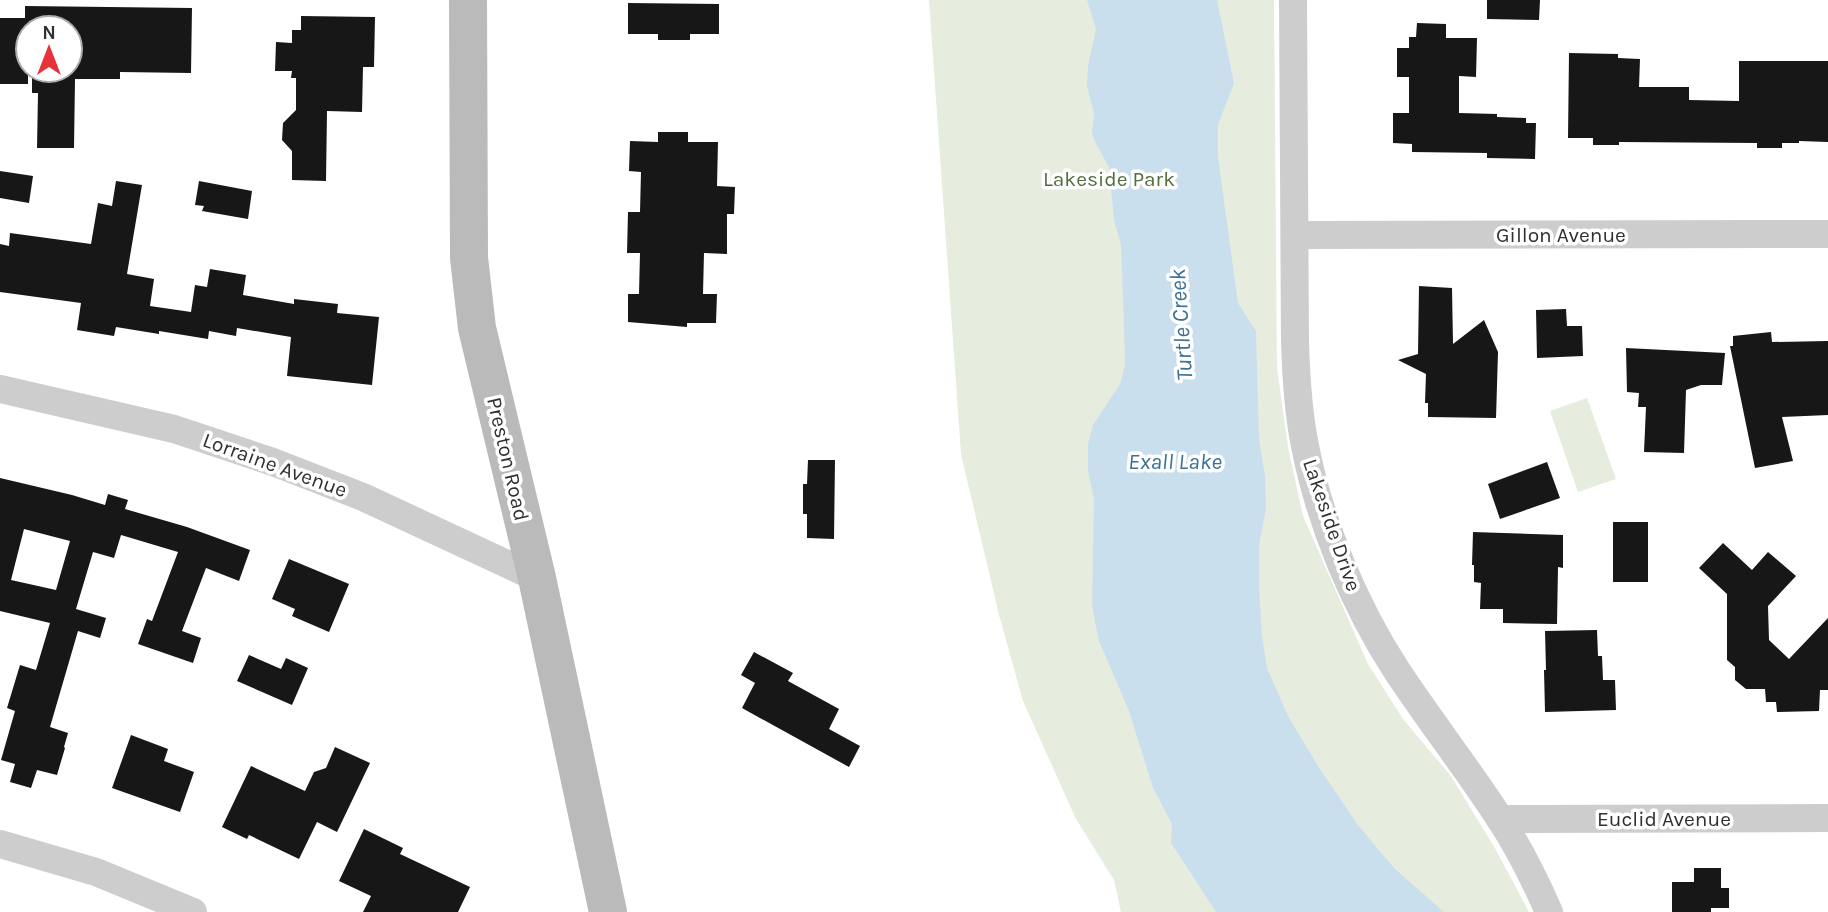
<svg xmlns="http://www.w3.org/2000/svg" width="1828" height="912" font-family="Karla,sans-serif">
<rect width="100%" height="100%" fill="#fff"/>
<g fill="#e6edde">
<path d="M 929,0 L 1274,0 L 1277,368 L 1288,447 L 1303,516 L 1368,664 L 1403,719 L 1451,776 L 1496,850 L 1529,912 L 1121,912 L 1114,880 L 1076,819 L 1023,701 L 999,615 L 961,454 Z"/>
<path d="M 1587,398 L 1616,479 L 1578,492 L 1550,411 Z"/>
</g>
<path fill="#cadfed" d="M 1087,0 L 1217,0 L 1234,83 L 1218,125 L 1218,157 L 1238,303 L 1256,331 L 1259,439 L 1265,476 L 1266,508 L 1259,546 L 1259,587 L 1262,636 L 1267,668 L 1288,716 L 1318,766 L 1358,825 L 1394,868 L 1444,912 L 1216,912 L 1171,843 L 1172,824 L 1153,788 L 1129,711 L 1099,641 L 1095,622 L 1092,604 L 1094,499 L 1088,472 L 1088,444 L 1093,425 L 1120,384 L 1125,365 L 1125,356 L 1121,245 L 1114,220 L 1109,167 L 1095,142 L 1092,132 L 1094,114 L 1087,86 L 1088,66 L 1096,29 Z"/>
<g fill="#171717" fill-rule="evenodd">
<path d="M 1487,0 L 1540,0 L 1539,20 L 1487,19 Z"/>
<path d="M 628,3 L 719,4 L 719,34 L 690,34 L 690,40 L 658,40 L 658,34 L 628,34 Z"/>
<path d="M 25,6 L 192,8 L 191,73 L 120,72 L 120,79 L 75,79 L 74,148 L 37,148 L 38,93 L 32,93 L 32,70 L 70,70 L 70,28 L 28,28 L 28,84 L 0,84 L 0,18 L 25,18 Z"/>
<path d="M 301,16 L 375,17 L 374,67 L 363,67 L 362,112 L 327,111 L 326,181 L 292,180 L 292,151 L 282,140 L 283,123 L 296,110 L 296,78 L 291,78 L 292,71 L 275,71 L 276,42 L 292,43 L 292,30 L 301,30 Z"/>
<path d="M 1417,23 L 1446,24 L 1446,38 L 1477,38 L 1476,77 L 1459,76 L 1459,113 L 1497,114 L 1497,117 L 1526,118 L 1526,123 L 1536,123 L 1535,159 L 1487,158 L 1487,153 L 1412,152 L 1412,144 L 1393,143 L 1393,113 L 1409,113 L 1409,77 L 1397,77 L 1397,48 L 1409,48 L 1409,37 L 1416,37 Z"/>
<path d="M 1569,53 L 1618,54 L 1618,58 L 1640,59 L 1639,87 L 1689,87 L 1689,100 L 1739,101 L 1739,61 L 1828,61 L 1828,142 L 1799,141 L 1799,143 L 1782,143 L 1782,148 L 1757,148 L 1757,143 L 1619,142 L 1619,145 L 1593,145 L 1593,138 L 1568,138 Z"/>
<path d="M 658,132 L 688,132 L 688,142 L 718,142 L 717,186 L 735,187 L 734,214 L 727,214 L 727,254 L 704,253 L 703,294 L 717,294 L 716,323 L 687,323 L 687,327 L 628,322 L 628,294 L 639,294 L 640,253 L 627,253 L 628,212 L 640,212 L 641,172 L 629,171 L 630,141 L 658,142 Z"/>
<path d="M 0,171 L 33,176 L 29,203 L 0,198 Z"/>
<path d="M 116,181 L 142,185 L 127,274 L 154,279 L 150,306 L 191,312 L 195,285 L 207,287 L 210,269 L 246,275 L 243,295 L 294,304 L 294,299 L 338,304 L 337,313 L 379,317 L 372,385 L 287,376 L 291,337 L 237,328 L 236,336 L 209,331 L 208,339 L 159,331 L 159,334 L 116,327 L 114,336 L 77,330 L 81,303 L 0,292 L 0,244 L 9,246 L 10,233 L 91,244 L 98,203 L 112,206 Z"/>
<path d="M 199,181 L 252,191 L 248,219 L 202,211 L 204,206 L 195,205 Z"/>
<path d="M 1419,286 L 1452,288 L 1453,344 L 1484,320 L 1498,352 L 1496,418 L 1428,417 L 1428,403 L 1425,403 L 1426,374 L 1398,360 L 1418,354 Z"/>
<path d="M 1566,309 L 1567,326 L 1582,326 L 1583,356 L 1537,358 L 1536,310 Z"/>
<path d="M 1771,332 L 1772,342 L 1828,341 L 1828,415 L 1782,417 L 1793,461 L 1755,468 L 1730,346 L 1733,346 L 1733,336 Z"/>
<path d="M 1626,348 L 1725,353 L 1722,385 L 1701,385 L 1686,390 L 1684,453 L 1644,452 L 1646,407 L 1638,407 L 1639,393 L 1627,392 Z"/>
<path d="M 808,460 L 835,460 L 834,539 L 807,538 L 807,514 L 803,514 L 803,484 L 807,484 Z"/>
<path d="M 1547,462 L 1560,498 L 1500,519 L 1488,484 Z"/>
<path d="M 0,478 L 72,495 L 105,505 L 108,494 L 128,500 L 125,509 L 187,527 L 250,550 L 239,581 L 206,568 L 182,631 L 201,638 L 193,663 L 138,644 L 147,619 L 152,621 L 178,552 L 121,535 L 114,558 L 93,552 L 76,609 L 106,618 L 100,638 L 78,631 L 50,727 L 68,733 L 64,747 L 65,748 L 57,775 L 37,770 L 31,788 L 10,782 L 15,764 L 1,760 L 15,711 L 7,708 L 20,665 L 36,670 L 50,623 L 0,611 ZM 24,529 L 70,541 L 56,590 L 11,580 Z"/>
<rect x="1613" y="522" width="35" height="60"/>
<path d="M 1473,532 L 1563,535 L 1563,568 L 1558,567 L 1557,624 L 1503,623 L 1503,609 L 1480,609 L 1481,583 L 1474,582 L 1474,565 L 1472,565 Z"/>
<path d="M 1723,543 L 1752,570 L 1768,552 L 1796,576 L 1768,606 L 1769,640 L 1789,659 L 1828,618 L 1828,690 L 1820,690 L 1819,711 L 1777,712 L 1776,702 L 1766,702 L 1765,689 L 1746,689 L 1735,680 L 1735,667 L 1727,660 L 1727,594 L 1699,568 Z"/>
<path d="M 289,559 L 349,584 L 329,632 L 292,616 L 295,609 L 272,599 Z"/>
<path d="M 1597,630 L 1598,656 L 1602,656 L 1603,680 L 1615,680 L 1616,710 L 1545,712 L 1544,670 L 1546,670 L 1545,631 Z"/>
<path d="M 754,652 L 793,673 L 788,681 L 839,709 L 829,729 L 860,746 L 849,767 L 742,708 L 755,683 L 741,675 Z"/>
<path d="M 249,655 L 281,669 L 286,658 L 308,668 L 292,705 L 237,681 Z"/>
<path d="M 131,735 L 168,749 L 164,761 L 194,772 L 180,812 L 112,788 Z"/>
<path d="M 335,747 L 370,763 L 337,832 L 317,822 L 299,859 L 249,835 L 247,839 L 222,827 L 251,766 L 305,791 L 314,772 L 326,768 Z"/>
<path d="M 364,829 L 403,848 L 400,854 L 470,887 L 458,912 L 363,912 L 371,896 L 339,881 Z"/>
<path d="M 1694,868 L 1721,868 L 1721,888 L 1729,888 L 1729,908 L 1711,908 L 1711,912 L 1672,912 L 1672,882 L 1694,882 Z"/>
</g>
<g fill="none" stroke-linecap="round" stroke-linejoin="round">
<g stroke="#cdcdcd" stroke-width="28">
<path d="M 1293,0 L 1295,341 C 1296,377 1298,412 1305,446 C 1320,523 1354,605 1397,671 C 1430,721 1467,768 1500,819 C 1519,848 1535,880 1549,912"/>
<path d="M 1295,235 L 1828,234"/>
<path d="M 0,389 L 174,429 L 273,462 L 363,497 L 537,578"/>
<path d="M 1500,819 L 1828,818"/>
<path d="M 0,844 L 96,872 L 193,912"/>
</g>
<path stroke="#bababa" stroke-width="38" d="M 468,0 L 469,258 L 477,328 L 537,578 L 608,912"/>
</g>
<g text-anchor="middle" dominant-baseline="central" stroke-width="7" stroke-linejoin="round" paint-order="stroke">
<g font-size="21" fill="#526d3c" stroke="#fff">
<text x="1109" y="179">Lakeside Park</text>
</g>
<g font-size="21" fill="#303030" stroke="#fff">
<text x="1561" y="235">Gillon Avenue</text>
<text transform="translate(508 459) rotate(77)">Preston Road</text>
<text transform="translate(275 465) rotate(20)">Lorraine Avenue</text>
<text transform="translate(1332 525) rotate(71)">Lakeside Drive</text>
<text x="1664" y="819">Euclid Avenue</text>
</g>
<g font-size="23" font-style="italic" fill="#3c7094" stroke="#fff">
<text transform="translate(1181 325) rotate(-94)">Turtle Creek</text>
<text x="1175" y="461">Exall Lake</text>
</g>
</g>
<g transform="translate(49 49)"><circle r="33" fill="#ffffff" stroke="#acacac" stroke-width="2"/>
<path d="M0-5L12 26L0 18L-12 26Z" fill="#e7323c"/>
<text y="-10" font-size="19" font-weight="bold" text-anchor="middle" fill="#303030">N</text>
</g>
</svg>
